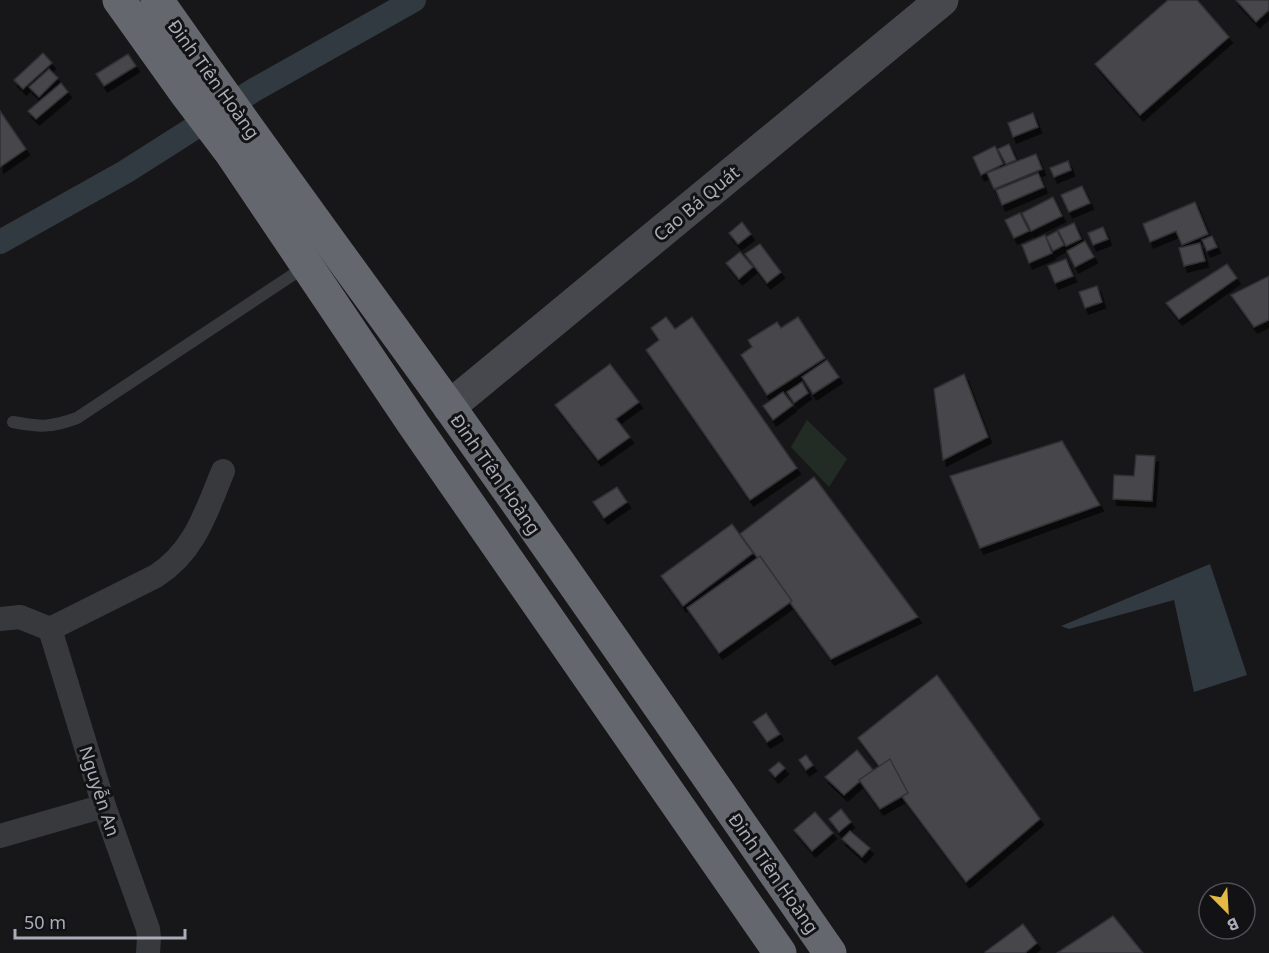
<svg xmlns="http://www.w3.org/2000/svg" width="1269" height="953" font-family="'Noto Sans',sans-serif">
<defs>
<filter id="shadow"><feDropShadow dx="3.5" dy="6" stdDeviation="0" flood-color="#0009"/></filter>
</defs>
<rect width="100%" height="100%" fill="#171719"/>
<path fill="#232b25" d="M 807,420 L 847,459 L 829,487 L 791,447 Z"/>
<path fill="#313941" d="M 1210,564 L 1247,675 L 1194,692 L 1174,600 L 1069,629 L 1061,626 Z"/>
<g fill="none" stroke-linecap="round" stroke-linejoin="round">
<path stroke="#313941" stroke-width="24" d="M 0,242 L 125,172 L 254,90 L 414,0"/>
</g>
<g fill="#46474c" stroke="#313135" stroke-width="1.5" filter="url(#shadow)">
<path d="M 1168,0 L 1197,0 L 1229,37 L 1140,115 L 1095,64 Z"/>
<path d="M 1236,0 L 1269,0 L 1269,10 L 1256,22 Z"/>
<path d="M 43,53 L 52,63 L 23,89 L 14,80 Z"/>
<path d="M 128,54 L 136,66 L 104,86 L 96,74 Z"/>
<path d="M 49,69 L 58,78 L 39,97 L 29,87 Z"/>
<path d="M 61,83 L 68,92 L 36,119 L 28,111 Z"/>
<path d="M 0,111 L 26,149 L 0,167 Z"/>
<path d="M 1033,113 L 1038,127 L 1013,137 L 1008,123 Z"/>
<path d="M 1009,144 L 1016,160 L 1006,164 L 998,149 Z"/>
<path d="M 995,146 L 1003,164 L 981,175 L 973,157 Z"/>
<path d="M 1036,154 L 1042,169 L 994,189 L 987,173 Z"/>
<path d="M 1068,161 L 1071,170 L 1054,177 L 1050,168 Z"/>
<path d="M 1038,173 L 1044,187 L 1002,205 L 996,190 Z"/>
<path d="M 1082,186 L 1090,203 L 1069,212 L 1061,195 Z"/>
<path d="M 1053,197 L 1062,216 L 1031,231 L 1022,213 Z"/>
<path d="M 1195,202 L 1208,234 L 1182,245 L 1176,231 L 1150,242 L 1143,224 Z"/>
<path d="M 1020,213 L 1029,231 L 1014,238 L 1005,220 Z"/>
<path d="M 742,222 L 751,234 L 738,244 L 729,233 Z"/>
<path d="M 1074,223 L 1081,239 L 1066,246 L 1058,230 Z"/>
<path d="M 1103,227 L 1108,239 L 1093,245 L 1088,233 Z"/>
<path d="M 1057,231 L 1064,245 L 1053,251 L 1046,237 Z"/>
<path d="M 1045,235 L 1052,253 L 1029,263 L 1022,245 Z"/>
<path d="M 1212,236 L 1217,247 L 1207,251 L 1202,240 Z"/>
<path d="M 1085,241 L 1094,257 L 1075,267 L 1067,251 Z"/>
<path d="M 1200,243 L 1205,261 L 1184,266 L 1179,248 Z"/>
<path d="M 760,244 L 781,272 L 767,283 L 745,254 Z"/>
<path d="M 740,252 L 753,267 L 739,279 L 726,263 Z"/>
<path d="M 1066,259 L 1073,276 L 1055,283 L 1048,266 Z"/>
<path d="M 1227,264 L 1237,278 L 1179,319 L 1166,303 Z"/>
<path d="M 1269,276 L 1269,320 L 1254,327 L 1231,295 Z"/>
<path d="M 1097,286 L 1102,302 L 1085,308 L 1079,292 Z"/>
<path d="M 666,317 L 675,329 L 692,317 L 797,468 L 750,500 L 646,350 L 659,340 L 651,328 Z"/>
<path d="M 798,317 L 825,358 L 767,395 L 741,355 L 752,347 L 748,340 L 777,322 L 781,328 Z"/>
<path d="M 827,360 L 839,377 L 813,394 L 802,377 Z"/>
<path d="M 610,364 L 639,402 L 616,419 L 630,437 L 598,460 L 555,405 Z"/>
<path d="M 964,374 L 988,437 L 943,460 L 934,389 Z"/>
<path d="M 802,382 L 808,393 L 794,403 L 787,392 Z"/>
<path d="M 783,392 L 793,405 L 773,420 L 763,406 Z"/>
<path d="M 1062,441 L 1100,505 L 980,548 L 950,476 Z"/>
<path d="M 1136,455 L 1155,456 L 1152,501 L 1113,499 L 1114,475 L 1134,476 Z"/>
<path d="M 814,477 L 918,617 L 831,659 L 740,534 Z"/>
<path d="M 617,487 L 627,502 L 604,518 L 593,502 Z"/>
<path d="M 732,524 L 753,553 L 683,606 L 661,576 Z"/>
<path d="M 760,556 L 792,601 L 719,653 L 687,608 Z"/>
<path d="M 937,675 L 1040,819 L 966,882 L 858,738 Z"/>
<path d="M 766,713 L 780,734 L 767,742 L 753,722 Z"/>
<path d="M 857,750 L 873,770 L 844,795 L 825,777 Z"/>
<path d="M 806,755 L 813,765 L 806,770 L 799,760 Z"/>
<path d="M 890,759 L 908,793 L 880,809 L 859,780 Z"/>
<path d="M 779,762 L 785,768 L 775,777 L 769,770 Z"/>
<path d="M 841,809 L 851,822 L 839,832 L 829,819 Z"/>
<path d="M 815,812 L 833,833 L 812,851 L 794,830 Z"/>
<path d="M 850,831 L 870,848 L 862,857 L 842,839 Z"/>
<path d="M 1113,916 L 1143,953 L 1057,953 Z"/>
<path d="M 1023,924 L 1037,943 L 1025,953 L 986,953 L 985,952 Z"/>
</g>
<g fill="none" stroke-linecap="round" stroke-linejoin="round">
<path stroke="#38393d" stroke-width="12" d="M 13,422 C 40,427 50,428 77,418 L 306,266"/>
<g stroke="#38393d" stroke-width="24">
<path d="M 0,619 L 20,617 L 50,629"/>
<path d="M 50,629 L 104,806 L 148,929 L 149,938 L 148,953"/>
<path d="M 50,629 L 156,576 C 195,551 206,512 223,471"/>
<path d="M 0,836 L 104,806"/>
</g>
<path stroke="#46484d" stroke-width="33" d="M 449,407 L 942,0"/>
<g stroke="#65676e" stroke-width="33">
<path d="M 119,0 L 184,91 L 231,153 L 414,425 L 780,953"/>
<path d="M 157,0 C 252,136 351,270 448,405 C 577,586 703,770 830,953"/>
</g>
</g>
<g text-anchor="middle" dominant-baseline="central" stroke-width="6" stroke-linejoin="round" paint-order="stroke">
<g font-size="18" fill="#aaadb8" stroke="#121214">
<text transform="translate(214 79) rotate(54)">Đinh Tiên Hoàng</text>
<text transform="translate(696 203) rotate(-40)">Cao Bá Quát</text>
<text transform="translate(496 474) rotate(55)">Đinh Tiên Hoàng</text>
<text transform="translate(100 791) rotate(72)">Nguyễn An</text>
<text transform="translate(774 873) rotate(55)">Đinh Tiên Hoàng</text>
</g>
</g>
<g transform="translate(1227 911) rotate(156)"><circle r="28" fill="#121214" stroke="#4f5056" stroke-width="1.5"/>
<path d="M0-4.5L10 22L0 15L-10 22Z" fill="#e4b844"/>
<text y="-9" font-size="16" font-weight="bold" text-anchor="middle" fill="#aaadb8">B</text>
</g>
<path d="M15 929v9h170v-9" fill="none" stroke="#aaadb8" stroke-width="3"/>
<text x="24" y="929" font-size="18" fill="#aaadb8" stroke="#121214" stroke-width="4.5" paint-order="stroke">50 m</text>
</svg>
